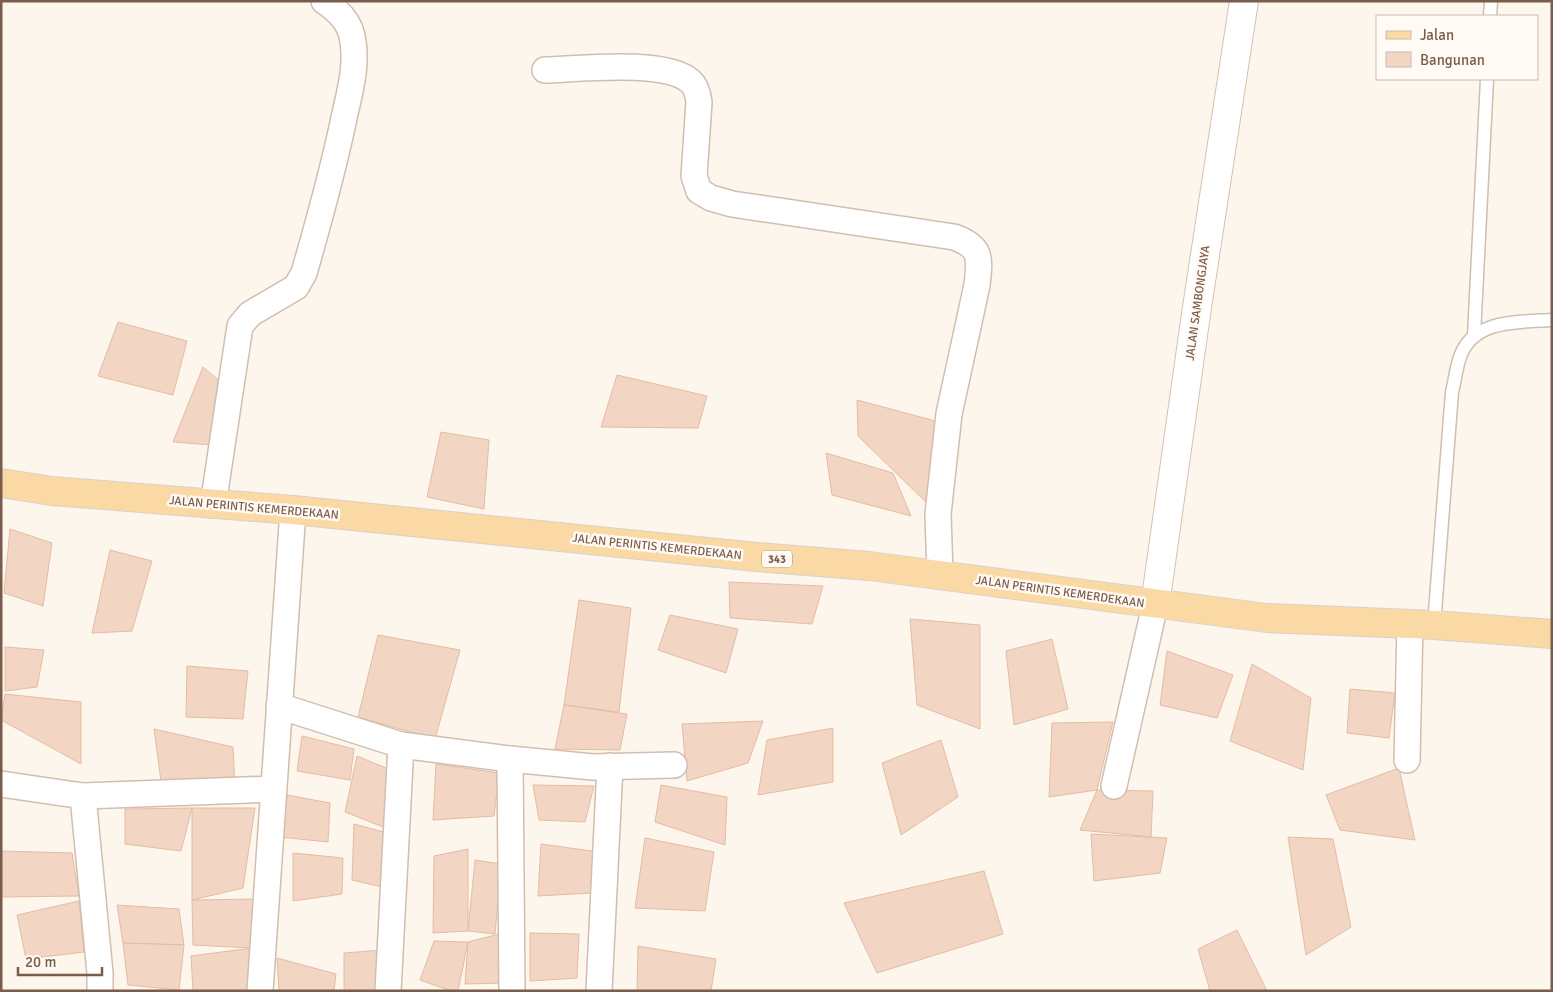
<svg xmlns="http://www.w3.org/2000/svg" width="1553" height="992" font-family="Signika,sans-serif">
<rect width="100%" height="100%" fill="#fdf6ec"/>
<g fill="#f3d5c3" stroke="#e6bba3">
<path d="M 118,322 L 187,341 L 173,395 L 98,376 Z"/>
<path d="M 203,367 L 223,384 L 213,445 L 173,442 Z"/>
<path d="M 617,375 L 707,396 L 698,428 L 601,427 Z"/>
<path d="M 857,400 L 943,423 L 934,510 L 858,436 Z"/>
<path d="M 441,432 L 489,440 L 484,509 L 427,497 Z"/>
<path d="M 826,453 L 893,473 L 911,516 L 832,495 Z"/>
<path d="M 10,529 L 52,543 L 43,606 L 4,593 Z"/>
<path d="M 110,550 L 152,561 L 132,631 L 92,633 Z"/>
<path d="M 729,582 L 823,586 L 812,624 L 730,618 Z"/>
<path d="M 579,600 L 631,608 L 619,712 L 564,705 Z"/>
<path d="M 670,615 L 738,629 L 726,673 L 658,650 Z"/>
<path d="M 910,619 L 980,625 L 980,729 L 917,705 Z"/>
<path d="M 378,635 L 460,650 L 435,739 L 358,717 Z"/>
<path d="M 1052,639 L 1068,709 L 1014,725 L 1006,651 Z"/>
<path d="M 5,647 L 44,650 L 37,687 L 5,691 Z"/>
<path d="M 1167,651 L 1233,675 L 1217,718 L 1160,705 Z"/>
<path d="M 1252,664 L 1311,698 L 1303,770 L 1230,741 Z"/>
<path d="M 187,666 L 248,671 L 243,719 L 186,717 Z"/>
<path d="M 1350,689 L 1395,693 L 1389,738 L 1347,733 Z"/>
<path d="M 5,694 L 81,702 L 81,764 L 1,720 Z"/>
<path d="M 564,705 L 627,714 L 620,750 L 555,749 Z"/>
<path d="M 763,721 L 748,763 L 687,781 L 682,724 Z"/>
<path d="M 1113,722 L 1097,790 L 1049,797 L 1052,723 Z"/>
<path d="M 833,728 L 833,782 L 758,795 L 767,740 Z"/>
<path d="M 154,729 L 233,747 L 235,787 L 162,789 Z"/>
<path d="M 302,736 L 354,749 L 350,780 L 297,771 Z"/>
<path d="M 941,740 L 958,797 L 901,835 L 882,763 Z"/>
<path d="M 357,756 L 391,770 L 388,829 L 345,812 Z"/>
<path d="M 436,764 L 499,773 L 494,816 L 433,820 Z"/>
<path d="M 1399,768 L 1415,840 L 1340,830 L 1326,795 Z"/>
<path d="M 533,785 L 594,786 L 585,822 L 539,820 Z"/>
<path d="M 661,785 L 727,797 L 725,845 L 655,822 Z"/>
<path d="M 1097,790 L 1153,791 L 1151,837 L 1080,830 Z"/>
<path d="M 287,795 L 330,803 L 328,842 L 280,837 Z"/>
<path d="M 192,808 L 181,851 L 125,844 L 125,809 Z"/>
<path d="M 192,808 L 255,808 L 243,888 L 192,900 Z"/>
<path d="M 354,824 L 391,834 L 382,887 L 352,880 Z"/>
<path d="M 1091,834 L 1167,838 L 1160,873 L 1094,881 Z"/>
<path d="M 1288,837 L 1333,839 L 1351,927 L 1306,955 Z"/>
<path d="M 645,838 L 714,852 L 705,911 L 635,908 Z"/>
<path d="M 541,844 L 599,852 L 592,893 L 538,896 Z"/>
<path d="M 468,849 L 468,931 L 433,933 L 434,856 Z"/>
<path d="M 1,851 L 72,853 L 79,896 L 1,897 Z"/>
<path d="M 293,853 L 343,858 L 342,894 L 293,901 Z"/>
<path d="M 475,860 L 501,864 L 495,934 L 468,931 Z"/>
<path d="M 984,871 L 1003,934 L 877,973 L 844,903 Z"/>
<path d="M 256,899 L 252,948 L 193,945 L 192,900 Z"/>
<path d="M 79,901 L 84,952 L 26,959 L 17,915 Z"/>
<path d="M 117,905 L 179,909 L 184,945 L 123,943 Z"/>
<path d="M 1237,930 L 1267,991 L 1210,991 L 1198,949 Z"/>
<path d="M 503,933 L 506,983 L 465,984 L 468,942 Z"/>
<path d="M 530,933 L 579,934 L 577,978 L 530,981 Z"/>
<path d="M 434,941 L 468,942 L 458,991 L 451,991 L 420,980 Z"/>
<path d="M 123,943 L 184,945 L 179,990 L 128,985 Z"/>
<path d="M 638,946 L 716,959 L 711,991 L 637,991 Z"/>
<path d="M 252,948 L 249,991 L 193,991 L 191,956 Z"/>
<path d="M 381,950 L 381,991 L 344,991 L 344,953 Z"/>
<path d="M 277,958 L 336,974 L 334,991 L 279,991 Z"/>
</g>
<g fill="none" stroke-linecap="round" stroke-linejoin="round">
<g stroke="#d1beb0" stroke-width="15">
<g id="lane">
<path d="M 1490,16 L 1491,1"/>
<path d="M 1474,335 L 1487,79"/>
<path d="M 1434,625 L 1452,392 C 1455,381 1456,368 1460,357 C 1473,319 1519,322 1552,320"/>
</g>
</g>
<g stroke="#d1beb0" stroke-width="28">
<g id="street">
<path d="M 545,70 C 578,69 665,59 690,81 C 696,86 698,94 699,102 L 694,176 L 699,191 L 711,198 L 732,204 L 954,237 C 982,247 980,258 977,285 L 949,414 L 938,514 L 940,576"/>
<path d="M 213,505 L 240,326 L 250,314 L 296,287 L 304,273 C 319,221 333,171 344,118 C 350,91 358,64 352,36 C 349,21 336,9 324,1"/>
<path d="M 279,706 L 401,745 L 388,991"/>
<path d="M 401,745 L 510,759 L 593,767 L 674,765"/>
<path d="M 510,759 L 512,991"/>
<path d="M 1407,760 L 1410,624"/>
<path d="M 1,784 L 83,796 L 273,789"/>
<path d="M 1114,786 L 1155,605"/>
<path d="M 83,796 L 100,973 L 100,991"/>
<path d="M 260,991 L 293,510"/>
<path d="M 599,991 L 610,766"/>
</g>
</g>
<g stroke="#d6c0b0" stroke-width="30">
<path id="secondary" d="M 1155,605 L 1196,314 L 1244,1"/>
</g>
<g stroke="#dad1cd" stroke-width="30">
<path id="primary" d="M 1,483 L 52,491 L 293,510 L 757,557 L 869,566 L 1267,618 L 1434,625 L 1552,634"/>
</g>
<use href="#lane" stroke="#fff" stroke-width="12"/>
<use href="#street" stroke="#fff" stroke-width="25"/>
<use href="#secondary" stroke="#fff" stroke-width="28"/>
<use href="#primary" stroke="#fbd9a5" stroke-width="28"/>
</g>
<g text-anchor="middle" dominant-baseline="central" stroke-width="5" stroke-linejoin="round" paint-order="stroke">
<rect fill="#fffaf3" stroke="#a28b7f" stroke-width="1" x="762" y="550.5" width="30" height="17" rx="4"/>
<g font-size="11" font-weight="bold" fill="#7a5c4d">
<text x="777" y="559">343</text>
</g>
<g font-size="12" fill="#7a5c4d" stroke="#fffaf3">
<text transform="translate(1198 303) rotate(-82)">JALAN SAMBONGJAYA</text>
<text transform="translate(254 508) rotate(5)">JALAN PERINTIS KEMERDEKAAN</text>
<text transform="translate(657 547) rotate(6)">JALAN PERINTIS KEMERDEKAAN</text>
<text transform="translate(1060 592) rotate(8)">JALAN PERINTIS KEMERDEKAAN</text>
</g>
</g>
<rect width="1553" height="992" fill="none" stroke="#7a5c4d" stroke-width="5"/>
<rect x="1376" y="15" width="162" height="65" fill="#fffaf3" stroke="#cabbb1"/>
<rect x="1386" y="31" width="25" height="8" fill="#fbd9a5" stroke="#cabbb1"/>
<text x="1420" y="40" font-size="15" fill="#7a5c4d">Jalan</text>
<rect x="1386" y="52" width="25" height="15" fill="#f3d5c3" stroke="#cabbb1"/>
<text x="1420" y="65" font-size="15" fill="#7a5c4d">Bangunan</text>
<path d="M18 967v8h84v-8" fill="none" stroke="#7a5c4d" stroke-width="2.5"/>
<text x="25" y="967" font-size="15" fill="#7a5c4d" stroke="#fffaf3" stroke-width="4" paint-order="stroke">20 m</text>
</svg>
